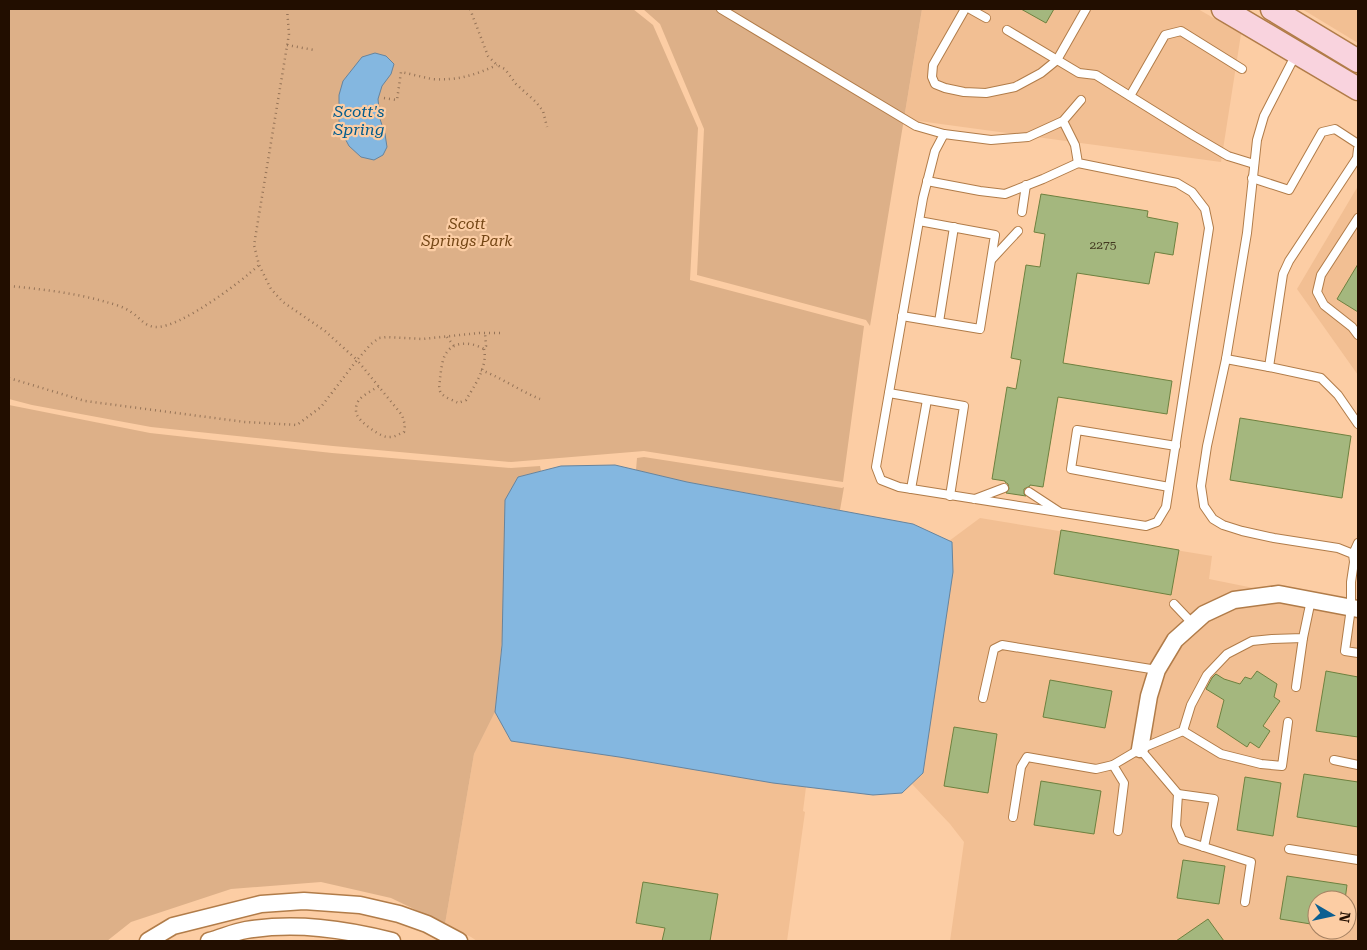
<svg xmlns="http://www.w3.org/2000/svg" width="1367" height="950" font-family="'Roboto Serif',serif">
<rect width="100%" height="100%" fill="#fccda4"/>
<g fill="#f2bf93" fill-rule="evenodd">
<path d="M 922,9 L 1198,9 L 1241,34 L 1221,162 L 904,119 Z"/>
<path d="M 1302,9 L 1358,9 L 1358,43 Z"/>
<path d="M 1358,186 L 1358,375 L 1297,289 Z"/>
<path d="M 980,518 L 1212,556 L 1209,579 L 1358,609 L 1358,941 L 950,941 L 964,842 L 950,824 L 912,784 L 923,773 L 952,542 L 949,541 ZM 1317,900 L 1347,900 L 1347,930 L 1317,930 Z"/>
<path d="M 495,712 L 511,741 L 619,757 L 773,783 L 806,787 L 803,811 L 805,812 L 787,941 L 477,941 L 471,937 L 445,924 L 474,754 Z"/>
</g>
<g fill="#ddb088">
<path d="M 9,9 L 633,9 L 653,25 L 698,128 L 690,280 L 864,326 L 843,482 L 644,451 L 511,462 L 333,446 L 151,427 L 32,405 L 9,399 Z"/>
<path d="M 643,9 L 922,9 L 870,326 L 866,320 L 697,275 L 704,129 L 660,24 Z"/>
<path d="M 9,405 L 150,433 L 332,453 L 511,468 L 540,466 L 541,471 L 518,477 L 495,712 L 474,754 L 445,924 L 391,898 L 321,882 L 231,889 L 131,922 L 107,941 L 9,941 Z"/>
<path d="M 644,457 L 842,488 L 844,487 L 840,510 L 687,482 L 636,470 L 637,458 Z"/>
</g>
<g fill="#84b7e0" stroke="#67849d">
<path d="M 375,53 L 386,56 L 394,64 L 391,74 L 382,86 L 378,99 L 380,119 L 385,134 L 387,147 L 383,155 L 374,160 L 361,157 L 349,146 L 339,127 L 339,95 L 343,81 L 362,57 Z"/>
<path d="M 615,465 L 687,482 L 913,524 L 952,542 L 953,572 L 923,773 L 902,793 L 873,795 L 773,783 L 619,757 L 511,741 L 495,712 L 502,645 L 505,500 L 518,477 L 561,466 Z"/>
</g>
<g fill="#a4b77e" stroke="#6e813f">
<path d="M 1021,9 L 1054,9 L 1046,23 Z"/>
<path d="M 1041,194 L 1148,211 L 1147,217 L 1178,223 L 1173,255 L 1155,252 L 1149,284 L 1077,273 L 1063,363 L 1172,381 L 1167,414 L 1058,397 L 1043,487 L 1030,485 L 1030,486 L 1024,489 L 1024,494 L 1026,496 L 1006,493 L 1009,489 L 1008,484 L 1005,482 L 1005,481 L 992,479 L 1007,387 L 1016,389 L 1021,360 L 1011,358 L 1026,265 L 1040,267 L 1045,234 L 1034,232 Z"/>
<path d="M 1358,264 L 1358,312 L 1337,299 Z"/>
<path d="M 1240,418 L 1351,436 L 1342,498 L 1230,480 Z"/>
<path d="M 1061,530 L 1179,550 L 1171,595 L 1054,574 Z"/>
<path d="M 1257,671 L 1277,684 L 1274,697 L 1280,701 L 1263,726 L 1270,731 L 1259,748 L 1250,742 L 1247,747 L 1217,727 L 1224,700 L 1206,689 L 1212,678 L 1216,674 L 1224,679 L 1240,684 L 1245,677 L 1251,679 Z"/>
<path d="M 1326,671 L 1358,677 L 1358,737 L 1316,731 Z"/>
<path d="M 1050,680 L 1112,691 L 1105,728 L 1043,717 Z"/>
<path d="M 954,727 L 997,734 L 988,793 L 944,786 Z"/>
<path d="M 1304,774 L 1358,782 L 1358,827 L 1297,817 Z"/>
<path d="M 1245,777 L 1281,783 L 1273,836 L 1237,830 Z"/>
<path d="M 1041,781 L 1101,791 L 1094,834 L 1034,825 Z"/>
<path d="M 1183,860 L 1225,866 L 1219,904 L 1177,898 Z"/>
<path d="M 1287,876 L 1347,885 L 1345,900 L 1317,900 L 1317,925 L 1280,919 Z"/>
<path d="M 643,882 L 718,894 L 710,941 L 662,941 L 665,928 L 636,923 Z"/>
<path d="M 1208,919 L 1224,941 L 1176,941 Z"/>
</g>
<g fill="none" stroke-linecap="round" stroke-linejoin="round">
<g stroke="#b17c49" stroke-width="10">
<g id="service">
<path d="M 721,9 L 916,126 L 944,134"/>
<path d="M 965,9 L 933,65 L 932,77 L 935,84 L 945,88 L 964,92 L 986,93 L 1015,87 L 1041,73 L 1057,60 L 1086,9"/>
<path d="M 970,9 L 986,18"/>
<path d="M 1007,30 L 1079,73 L 1096,75 L 1194,136 L 1228,156 L 1254,164"/>
<path d="M 1296,54 L 1264,116 L 1257,140 L 1247,233 L 1226,359 L 1207,446 L 1201,486 L 1204,506 L 1213,519 L 1223,525 L 1242,531 L 1274,538 L 1338,548 L 1353,554 L 1354,562 L 1351,582 L 1351,608 L 1345,651 L 1358,653"/>
<path d="M 1130,96 L 1165,35 L 1181,31 L 1242,69"/>
<path d="M 1063,121 L 1075,145 L 1078,163 L 1177,183 L 1192,192 L 1205,209 L 1209,228 L 1166,507 L 1157,522 L 1146,526 L 899,487 L 881,480 L 876,467 L 923,198 L 935,151 L 944,134 L 991,140 L 1028,137 L 1063,121 L 1081,100"/>
<path d="M 1252,178 L 1289,190 L 1322,132 L 1335,129 L 1358,144"/>
<path d="M 927,181 L 980,191 L 1005,194 L 1043,179 L 1078,163"/>
<path d="M 1022,212 L 1026,185"/>
<path d="M 1358,218 L 1321,275 L 1317,292 L 1324,305 L 1352,327 L 1358,335"/>
<path d="M 992,259 L 1018,231"/>
<path d="M 902,316 L 980,329 L 995,235 L 919,221"/>
<path d="M 939,322 L 954,227"/>
<path d="M 1226,359 L 1269,367 L 1283,274 L 1289,261 L 1357,158 L 1358,149"/>
<path d="M 1269,367 L 1321,378 L 1338,395 L 1358,424"/>
<path d="M 889,393 L 964,406 L 950,496"/>
<path d="M 1169,487 L 1071,469 L 1077,430 L 1176,446"/>
<path d="M 911,489 L 927,400"/>
<path d="M 1029,492 L 1058,511"/>
<path d="M 975,499 L 1004,488"/>
<path d="M 1353,554 L 1358,543"/>
<path d="M 1174,604 L 1193,624"/>
<path d="M 1296,687 L 1303,638"/>
<path d="M 983,698 L 994,649 L 1002,645 L 1157,670"/>
<path d="M 1183,731 L 1221,754 L 1261,764 L 1282,766 L 1288,722"/>
<path d="M 1140,749 L 1178,794 L 1176,826 L 1182,840 L 1251,862 L 1245,902"/>
<path d="M 1334,760 L 1358,765"/>
<path d="M 1113,765 L 1124,783 L 1118,831"/>
<path d="M 1178,794 L 1214,799 L 1204,847"/>
<path d="M 1013,817 L 1021,767 L 1027,757 L 1096,769 L 1113,765 L 1140,749 L 1183,731 L 1191,705 L 1207,675 L 1227,654 L 1252,641 L 1272,639 L 1303,638 L 1311,600"/>
<path d="M 1289,849 L 1358,860"/>
</g>
</g>
<g stroke="#b17c49" stroke-width="19">
<g id="minor">
<path d="M 1140,749 L 1149,696 L 1157,670 L 1175,640 L 1204,614 L 1234,600 L 1279,594 L 1358,609"/>
<path d="M 148,941 L 173,926 L 261,904 L 304,901 L 360,905 L 399,914 L 427,924 L 459,941"/>
<path d="M 209,941 C 221,938 234,932 246,930 C 296,922 344,929 392,941"/>
</g>
</g>
<g stroke="#b17c49" stroke-width="25">
<g id="secondary">
<path d="M 1223,9 L 1358,89"/>
<path d="M 1272,9 L 1358,61"/>
</g>
</g>
<g stroke="#957357" stroke-width="2.5" stroke-dasharray="1 4" stroke-linecap="butt">
<path d="M 287,9 L 289,34 L 254,245 L 259,265 L 271,289 L 283,302 L 325,331 L 357,360 L 371,344 L 379,338 L 387,337 L 422,339 L 479,333 L 503,333"/>
<path d="M 470,9 L 488,56 L 497,65 L 505,69 L 516,84 L 536,102 L 543,111 L 547,127"/>
<path d="M 287,45 L 314,50"/>
<path d="M 384,98 L 397,100 L 401,72 C 411,74 422,77 432,79 C 457,81 475,75 497,65"/>
<path d="M 9,286 C 41,289 75,293 106,302 C 114,304 124,307 131,312 C 141,318 143,326 156,327 C 180,328 241,282 259,265"/>
<path d="M 447,337 L 454,346"/>
<path d="M 484,349 C 488,366 475,385 466,400 L 458,403 C 453,400 445,398 441,393 C 438,389 440,383 440,378 C 441,371 442,361 445,355 C 453,340 472,342 484,349 L 486,346 L 485,333"/>
<path d="M 481,370 C 502,378 520,391 540,399"/>
<path d="M 9,378 L 85,401 L 245,422 L 297,425 L 321,407 L 357,360 L 402,415 L 405,425 L 404,432 C 399,434 395,437 389,437 C 381,438 360,422 357,415 C 355,411 356,404 359,400 C 363,395 373,390 379,386"/>
</g>
<use href="#service" stroke="#fff" stroke-width="8"/>
<use href="#minor" stroke="#fff" stroke-width="16"/>
<use href="#secondary" stroke="#f9d3de" stroke-width="22"/>
</g>
<g text-anchor="middle" dominant-baseline="central" stroke-width="4.5" stroke-linejoin="round" paint-order="stroke">
<g font-size="12" fill="#423820">
<text x="1103" y="245">2275</text>
</g>
<g font-size="15" font-style="italic" fill="#744615" stroke="#fccda4">
<text x="467" y="224">Scott<tspan x="467" dy="17">Springs Park</tspan></text>
</g>
<g font-size="16" font-style="italic" fill="#005b8d" stroke="#fccda4">
<text x="359" y="111">Scott's<tspan x="359" dy="18">Spring</tspan></text>
</g>
</g>
<rect width="1367" height="950" fill="none" stroke="#220e00" stroke-width="20"/>
<g transform="translate(1332 915) rotate(99)"><circle r="24" fill="#fccda4" stroke="#a58162"/>
<path d="M0-4L9 19L0 12L-9 19Z" fill="#0c5f91"/>
<text y="-8" font-size="14" font-weight="bold" text-anchor="middle" fill="#220e00">N</text>
</g>
</svg>
